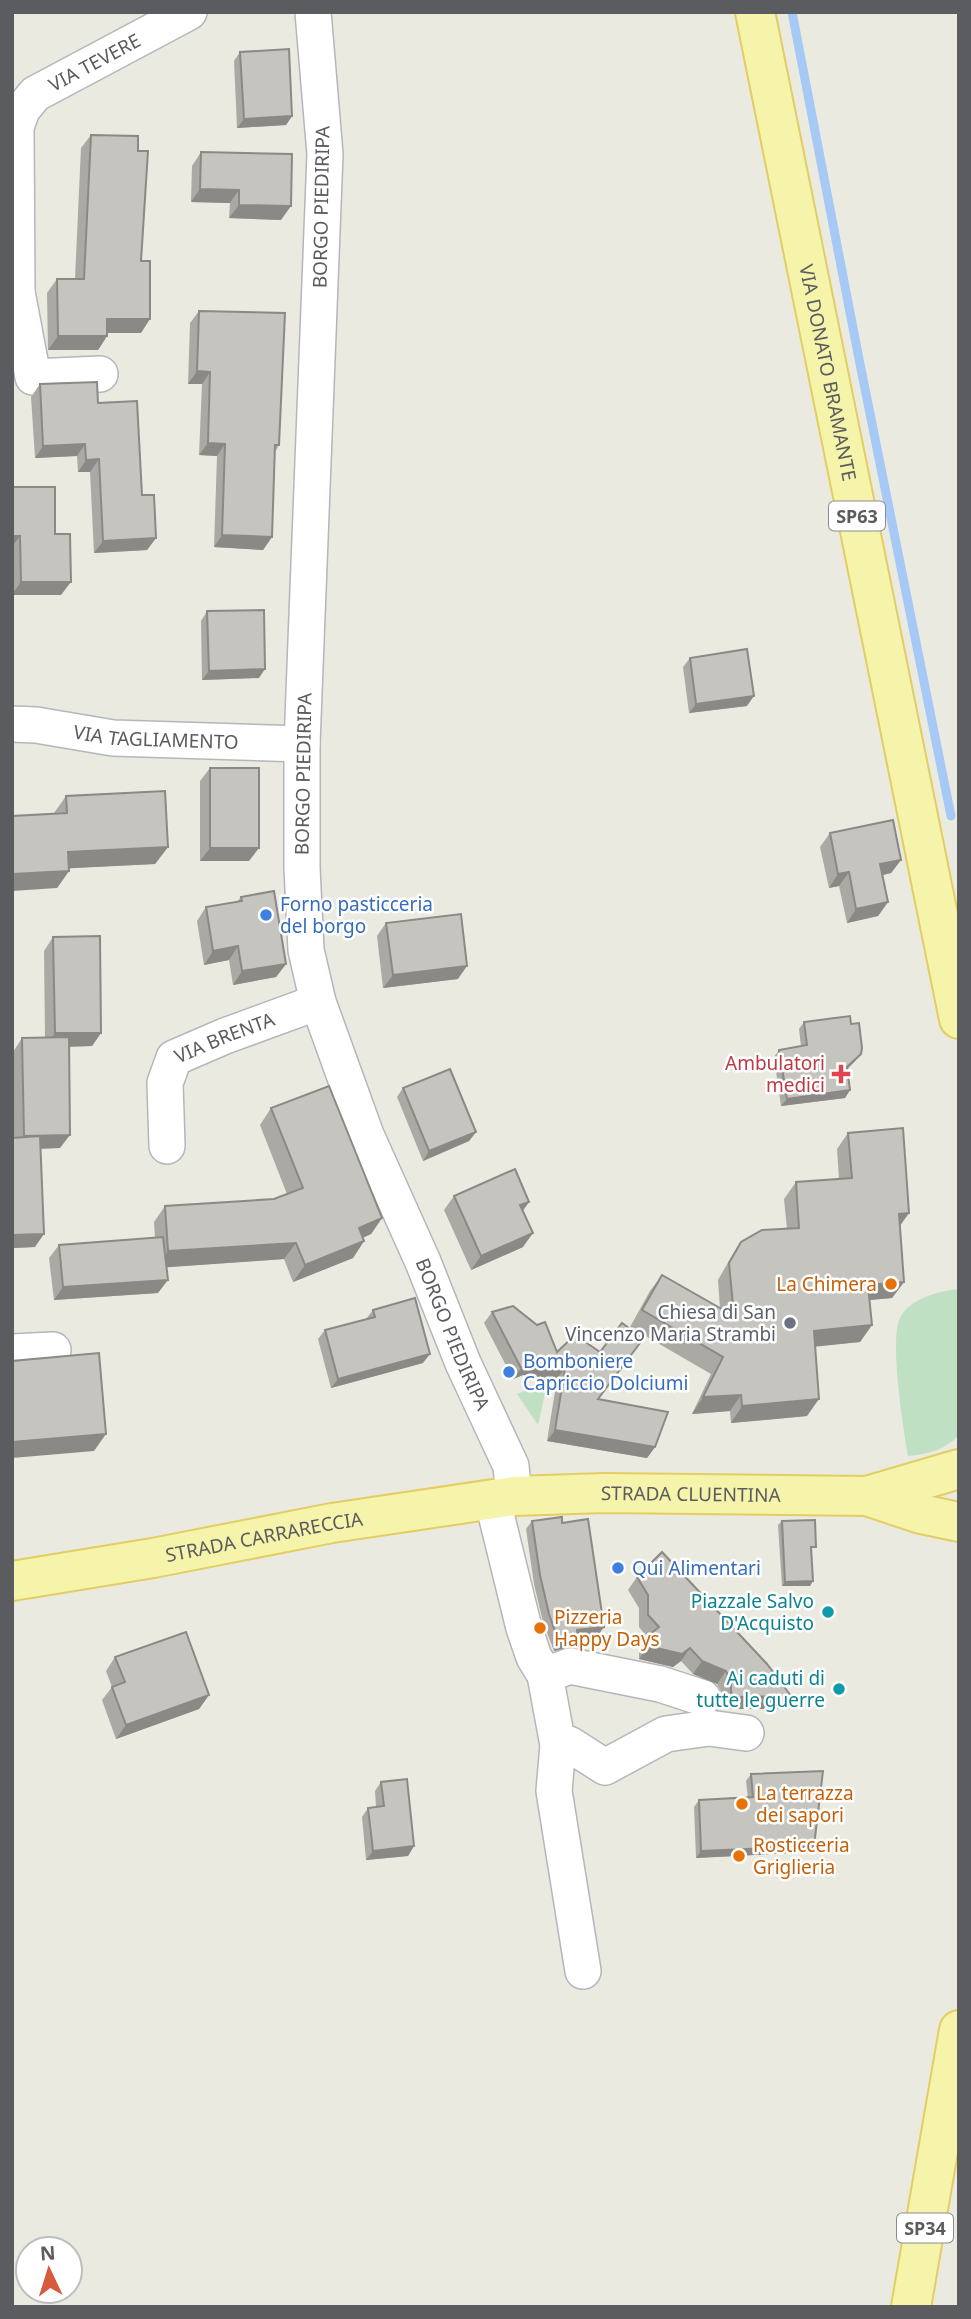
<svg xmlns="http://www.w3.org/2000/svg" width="971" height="2319" font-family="'Noto Sans',sans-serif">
<rect width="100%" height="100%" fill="#ebeae1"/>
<g fill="#bfe0c3">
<path d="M 959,1289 L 959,1435 C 945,1450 928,1454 908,1456 C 904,1431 888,1336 901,1316 C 912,1298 939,1291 959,1289 Z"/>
<path d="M 538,1386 L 546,1389 L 538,1425 L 517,1394 Z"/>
</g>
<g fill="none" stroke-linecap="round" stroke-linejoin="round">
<path stroke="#a6c9f6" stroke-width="9" d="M 792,12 L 859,359 L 951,816"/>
<g stroke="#b4b6ba" stroke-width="38">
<g id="minor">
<path id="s1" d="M 313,12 L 325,154 L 302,744 L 302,868 L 306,950 L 318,1002 L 366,1135 L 423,1262 L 463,1363 L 511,1466 L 514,1496"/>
<path id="s2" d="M 12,292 L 17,292 L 16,127 L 22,110 L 35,94 L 189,12"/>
<path d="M 17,292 L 33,377 L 100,374"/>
<path id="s3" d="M 12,724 L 36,725 L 113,738 L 302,744"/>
<path id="s4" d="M 167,1146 L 165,1083 L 174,1058 L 225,1036 L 318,1002"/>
<path d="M 12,1352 L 53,1350"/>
<path d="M 492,1498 L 524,1628 L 534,1657 L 545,1675 L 558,1745 L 554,1791 L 583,1971"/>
<path d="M 545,1675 L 570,1666 L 660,1684 L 703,1698"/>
<path d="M 558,1745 L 569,1744 L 605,1767 L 666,1734 L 709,1728 L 746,1733"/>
</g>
</g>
<g stroke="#e2ce63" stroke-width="42">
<g id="major">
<path id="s5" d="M 755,12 L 959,1019"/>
<path d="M 867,1496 L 959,1469"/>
<path id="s6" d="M 12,1581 L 153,1558 L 332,1523 L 514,1496 L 604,1493 L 867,1496 L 921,1514 L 959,1522"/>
<path d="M 911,2307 L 959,2030"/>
</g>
</g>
<use href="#minor" stroke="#fff" stroke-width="35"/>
<use href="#major" stroke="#f6f3ab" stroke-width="38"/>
</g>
<g fill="#aaa9a3">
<path d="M 240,52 L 292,116 L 286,125 L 237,128 L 234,61 Z"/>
<path d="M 91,135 L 141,261 L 141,333 L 107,333 L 107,336 L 98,350 L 48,350 L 47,293 L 57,279 L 75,279 L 81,148 Z"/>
<path d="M 201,152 L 281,220 L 229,218 L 230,203 L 191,202 L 192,166 Z"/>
<path d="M 199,311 L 279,445 L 275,452 L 272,537 L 263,550 L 214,547 L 217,456 L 199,455 L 202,384 L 188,384 L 190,323 Z"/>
<path d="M 40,384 L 98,403 L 142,495 L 156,538 L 147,550 L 94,553 L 90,472 L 78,472 L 77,456 L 35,458 L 31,397 Z"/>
<path d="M 12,487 L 55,534 L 61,595 L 12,595 Z"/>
<path d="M 207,611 L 259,678 L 202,680 L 201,621 Z"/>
<path d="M 690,658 L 747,706 L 689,713 L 683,667 Z"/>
<path d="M 210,768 L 249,861 L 200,861 L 200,781 Z"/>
<path d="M 66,796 L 168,847 L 155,864 L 69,868 L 69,871 L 57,888 L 54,813 Z"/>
<path d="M 830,833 L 901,860 L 891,873 L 882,875 L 888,902 L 878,916 L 847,923 L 839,886 L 829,888 L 820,847 Z"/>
<path d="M 241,897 L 286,964 L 276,977 L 233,985 L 229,960 L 204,965 L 197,921 L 206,907 L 237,902 Z"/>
<path d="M 386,923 L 458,979 L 383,988 L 377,936 Z"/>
<path d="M 53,937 L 101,1033 L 92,1046 L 69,1047 L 60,1148 L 40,1149 L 35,1247 L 12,1248 L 12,1138 L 14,1138 L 13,1052 L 22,1038 L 45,1038 L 44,951 Z"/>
<path d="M 804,1022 L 851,1024 L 855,1061 L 847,1069 L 850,1090 L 845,1098 L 781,1106 L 774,1057 L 779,1050 L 801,1046 L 799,1029 Z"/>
<path d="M 403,1088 L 476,1132 L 469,1141 L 423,1161 L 397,1097 Z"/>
<path d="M 271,1108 L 382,1218 L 371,1234 L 363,1238 L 364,1241 L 353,1258 L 293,1282 L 284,1259 L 166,1267 L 158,1293 L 54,1300 L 49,1258 L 59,1245 L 155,1238 L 154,1222 L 165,1206 L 274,1199 L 287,1194 L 260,1125 Z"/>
<path d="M 848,1133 L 909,1213 L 900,1226 L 904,1282 L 892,1298 L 870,1300 L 872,1325 L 860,1342 L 815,1346 L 807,1416 L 731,1423 L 730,1411 L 692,1414 L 711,1374 L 630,1327 L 650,1291 L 662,1275 L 720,1308 L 718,1280 L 730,1259 L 741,1242 L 787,1229 L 784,1199 L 796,1182 L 839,1179 L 837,1149 Z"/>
<path d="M 454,1196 L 529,1202 L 523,1211 L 523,1247 L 471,1270 L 444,1210 Z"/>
<path d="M 373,1310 L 423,1363 L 331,1388 L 318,1339 L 325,1330 L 366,1319 Z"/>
<path d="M 492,1312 L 557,1352 L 599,1399 L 655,1447 L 647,1458 L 547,1441 L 557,1379 L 523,1375 L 513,1379 L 484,1323 Z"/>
<path d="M 532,1521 L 562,1523 L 604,1627 L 598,1635 L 578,1637 L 572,1646 L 554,1651 L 543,1622 L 534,1584 L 526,1529 Z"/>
<path d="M 782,1521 L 812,1552 L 811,1552 L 810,1586 L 782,1586 L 778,1525 Z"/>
<path d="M 637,1577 L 782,1709 L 726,1709 L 722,1705 L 722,1693 L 717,1684 L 693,1674 L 681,1661 L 673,1667 L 639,1659 L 639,1649 L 647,1637 L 639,1627 L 639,1608 L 628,1590 Z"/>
<path d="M 115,1657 L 209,1695 L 199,1709 L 116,1739 L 102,1700 L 112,1687 L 106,1671 Z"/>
<path d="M 751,1774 L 809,1852 L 696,1858 L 694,1807 L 699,1800 L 748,1798 L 746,1781 Z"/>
<path d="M 381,1782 L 414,1846 L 408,1856 L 366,1860 L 362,1817 L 368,1808 L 376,1807 L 375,1791 Z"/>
</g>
<g fill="#8b8985">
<path d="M 292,116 L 286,125 L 237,128 L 244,119 Z"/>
<path d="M 200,189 L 239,190 L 230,203 L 191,202 Z"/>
<path d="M 239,205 L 291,206 L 281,220 L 229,218 Z"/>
<path d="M 107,319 L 150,319 L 141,333 L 97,333 Z"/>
<path d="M 58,336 L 107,336 L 98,350 L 48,350 Z"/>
<path d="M 197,371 L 210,372 L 202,384 L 188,384 Z"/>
<path d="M 208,443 L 225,444 L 217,456 L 199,455 Z"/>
<path d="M 85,444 L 77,456 L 35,458 L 43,446 Z"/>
<path d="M 99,459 L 90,472 L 78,472 L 86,460 Z"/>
<path d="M 222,535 L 272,537 L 263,550 L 214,547 Z"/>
<path d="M 12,536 L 20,536 L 12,547 Z"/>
<path d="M 156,538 L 147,550 L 94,553 L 103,541 Z"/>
<path d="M 21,582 L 71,582 L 61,595 L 12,595 L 12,594 Z"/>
<path d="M 265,669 L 259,678 L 202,680 L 209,671 Z"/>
<path d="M 754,696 L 747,706 L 689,713 L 696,704 Z"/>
<path d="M 168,847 L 155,864 L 56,869 L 68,852 Z"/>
<path d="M 210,848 L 259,848 L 249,861 L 200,861 Z"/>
<path d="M 901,860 L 891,873 L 871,878 L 880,864 Z"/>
<path d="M 69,871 L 57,888 L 12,891 L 12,874 Z"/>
<path d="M 849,872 L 839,886 L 829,888 L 838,874 Z"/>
<path d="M 888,902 L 878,916 L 847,923 L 856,909 Z"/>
<path d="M 238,946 L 229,960 L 204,965 L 213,951 Z"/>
<path d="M 286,964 L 276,977 L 233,985 L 242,971 Z"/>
<path d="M 467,966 L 458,979 L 383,988 L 393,975 Z"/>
<path d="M 55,1033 L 101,1033 L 92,1046 L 45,1047 Z"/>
<path d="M 861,1054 L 855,1061 L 841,1075 L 847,1067 Z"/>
<path d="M 850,1090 L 845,1098 L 781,1106 L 787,1099 Z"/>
<path d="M 476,1132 L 469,1141 L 423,1161 L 429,1151 Z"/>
<path d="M 70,1135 L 60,1148 L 14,1149 L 24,1136 Z"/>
<path d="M 529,1202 L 519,1215 L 520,1205 Z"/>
<path d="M 909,1213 L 897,1229 L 899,1214 Z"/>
<path d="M 382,1218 L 371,1234 L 347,1244 L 359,1228 Z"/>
<path d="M 533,1233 L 523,1247 L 471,1270 L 481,1256 Z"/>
<path d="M 44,1234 L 35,1247 L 12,1248 L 12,1235 Z"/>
<path d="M 364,1241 L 353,1258 L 293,1282 L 305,1265 Z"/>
<path d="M 296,1243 L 284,1259 L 157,1268 L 168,1251 Z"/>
<path d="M 168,1280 L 158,1293 L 54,1300 L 63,1287 Z"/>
<path d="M 904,1282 L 892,1298 L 857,1301 L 868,1285 Z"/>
<path d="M 872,1325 L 860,1342 L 803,1348 L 814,1331 Z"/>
<path d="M 430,1354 L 423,1363 L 331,1388 L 338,1379 Z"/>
<path d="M 531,1364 L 565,1368 L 557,1379 L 523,1375 L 513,1379 L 521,1368 Z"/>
<path d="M 741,1395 L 730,1411 L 692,1414 L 703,1397 Z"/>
<path d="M 819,1399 L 807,1416 L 731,1423 L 742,1406 Z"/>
<path d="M 555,1430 L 655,1447 L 647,1458 L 547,1441 Z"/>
<path d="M 106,1434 L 94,1451 L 12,1458 L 12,1442 Z"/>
<path d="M 813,1581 L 810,1586 L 782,1586 L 785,1582 Z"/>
<path d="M 604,1627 L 598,1635 L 571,1638 L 577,1630 Z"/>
<path d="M 578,1638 L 572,1646 L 554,1651 L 559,1642 Z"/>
<path d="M 648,1646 L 690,1648 L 681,1661 L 673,1667 L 639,1659 Z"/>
<path d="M 702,1661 L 726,1671 L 717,1684 L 693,1674 Z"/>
<path d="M 209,1695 L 199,1709 L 116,1739 L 126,1725 Z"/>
<path d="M 791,1696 L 782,1709 L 726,1709 L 735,1697 Z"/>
<path d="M 414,1846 L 408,1856 L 366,1860 L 373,1851 Z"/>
<path d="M 814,1846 L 809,1852 L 696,1858 L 701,1851 Z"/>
</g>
<g fill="#c6c4be" stroke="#8b8985" stroke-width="2">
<path d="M 289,49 L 292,116 L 244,119 L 240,52 Z"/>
<path d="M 91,135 L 138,136 L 138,151 L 148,151 L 141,261 L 150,261 L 150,319 L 107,319 L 107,336 L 58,336 L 57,279 L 84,279 Z"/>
<path d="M 201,152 L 292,154 L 291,206 L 239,205 L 239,190 L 200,189 Z"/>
<path d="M 199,311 L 285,313 L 279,445 L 275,445 L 272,537 L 222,535 L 225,444 L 208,443 L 210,372 L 197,371 Z"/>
<path d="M 97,382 L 98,403 L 137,401 L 142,495 L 154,495 L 156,538 L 103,541 L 99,459 L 86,460 L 85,444 L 43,446 L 40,384 Z"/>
<path d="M 12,487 L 55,487 L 55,534 L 70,534 L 71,582 L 21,582 L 20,536 L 12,536 Z"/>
<path d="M 264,610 L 265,669 L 209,671 L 207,611 Z"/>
<path d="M 747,649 L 754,696 L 696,704 L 690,658 Z"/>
<rect x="210" y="768" width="49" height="80"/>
<path d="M 165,791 L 168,847 L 68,852 L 69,871 L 12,874 L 12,816 L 67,813 L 66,796 Z"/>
<path d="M 893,820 L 901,860 L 880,864 L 888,902 L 856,909 L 849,872 L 838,874 L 830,833 Z"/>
<path d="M 274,891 L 286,964 L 242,971 L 238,946 L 213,951 L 206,907 L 242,901 L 241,897 Z"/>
<path d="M 461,914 L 467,966 L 393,975 L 386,923 Z"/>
<path d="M 100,936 L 101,1033 L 55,1033 L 53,937 Z"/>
<path d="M 850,1016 L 851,1024 L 859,1023 L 862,1048 L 861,1054 L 847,1067 L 850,1090 L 787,1099 L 779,1050 L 807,1045 L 804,1022 Z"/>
<path d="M 69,1037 L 70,1135 L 24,1136 L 22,1038 Z"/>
<path d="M 450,1069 L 476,1132 L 429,1151 L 403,1088 Z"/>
<path d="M 329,1086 L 382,1218 L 359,1228 L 364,1241 L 305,1265 L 296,1243 L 168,1251 L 165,1206 L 274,1199 L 303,1188 L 271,1108 Z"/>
<path d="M 903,1128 L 909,1213 L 899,1214 L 904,1282 L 868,1285 L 872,1325 L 814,1331 L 819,1399 L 742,1406 L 741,1395 L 703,1397 L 723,1357 L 642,1310 L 662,1275 L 734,1316 L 729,1263 L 741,1242 L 762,1230 L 799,1228 L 796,1182 L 852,1178 L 848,1133 Z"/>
<path d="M 40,1136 L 44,1234 L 12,1235 L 12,1138 Z"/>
<path d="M 515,1169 L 529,1202 L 520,1205 L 533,1233 L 481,1256 L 454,1196 Z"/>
<path d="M 163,1237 L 168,1280 L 63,1287 L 59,1245 Z"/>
<path d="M 415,1298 L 430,1354 L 338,1379 L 325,1330 L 375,1317 L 373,1310 Z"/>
<path d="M 513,1306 L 537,1325 L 545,1322 L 557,1352 L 575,1335 L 600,1352 L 622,1323 L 643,1339 L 598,1399 L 668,1412 L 655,1447 L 555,1430 L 565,1368 L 531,1364 L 521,1368 L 492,1312 Z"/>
<path d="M 99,1353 L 106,1434 L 12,1442 L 12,1361 Z"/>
<path d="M 562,1517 L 562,1523 L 588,1519 L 604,1627 L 577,1630 L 578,1638 L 559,1642 L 549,1614 L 540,1575 L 532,1521 Z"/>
<path d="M 815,1520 L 816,1547 L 811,1547 L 813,1581 L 785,1582 L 782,1521 Z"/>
<path d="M 662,1552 L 767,1664 L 791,1696 L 735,1697 L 731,1692 L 731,1680 L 726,1671 L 702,1661 L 690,1648 L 682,1654 L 648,1646 L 648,1636 L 659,1627 L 648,1615 L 648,1595 L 637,1577 Z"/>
<path d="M 186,1632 L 209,1695 L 126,1725 L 112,1687 L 125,1682 L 115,1657 Z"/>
<path d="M 823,1771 L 814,1846 L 701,1851 L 699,1800 L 753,1797 L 751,1774 Z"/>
<path d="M 407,1779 L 414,1846 L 373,1851 L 368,1808 L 384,1806 L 381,1782 Z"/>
</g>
<g fill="#3f7fe0" stroke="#fff" stroke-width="2.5">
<circle cx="266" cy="915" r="7"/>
<circle cx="509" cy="1372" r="7"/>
<circle cx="618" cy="1568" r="7"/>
</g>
<path fill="#e0444e" stroke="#fff" stroke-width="2.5" d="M837.5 1063.5h7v7h7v7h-7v7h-7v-7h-7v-7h7z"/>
<g fill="#e8710a" stroke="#fff" stroke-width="2.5">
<circle cx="891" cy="1284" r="7"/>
<circle cx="540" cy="1628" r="7"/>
<circle cx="742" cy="1804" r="7"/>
<circle cx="739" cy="1856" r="7"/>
</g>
<circle fill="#6b7280" stroke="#fff" stroke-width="2.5" cx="790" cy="1323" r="7"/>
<g fill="#0f9aa8" stroke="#fff" stroke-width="2.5">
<circle cx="828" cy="1612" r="7"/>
<circle cx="839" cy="1689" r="7"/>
</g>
<g text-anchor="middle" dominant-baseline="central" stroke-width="5" stroke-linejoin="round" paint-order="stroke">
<g fill="#fff" stroke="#8c8d90" stroke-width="2">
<rect x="829" y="501.5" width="56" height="29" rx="5"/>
<rect x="897" y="2213.5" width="56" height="29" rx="5"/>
</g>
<g font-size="18" font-weight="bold" fill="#5a5c60">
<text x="857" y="516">SP63</text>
<text x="925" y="2228">SP34</text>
</g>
<g font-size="19" fill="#5a5c60" stroke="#fff">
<text stroke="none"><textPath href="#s2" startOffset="276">VIA TEVERE</textPath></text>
<text transform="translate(321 207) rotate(-89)">BORGO PIEDIRIPA</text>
<text stroke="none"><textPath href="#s5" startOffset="368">VIA DONATO BRAMANTE</textPath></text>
<text stroke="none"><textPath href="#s3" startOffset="145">VIA TAGLIAMENTO</textPath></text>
<text transform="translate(303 774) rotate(-89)">BORGO PIEDIRIPA</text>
<text stroke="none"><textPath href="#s4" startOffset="144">VIA BRENTA</textPath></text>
<text stroke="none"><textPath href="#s1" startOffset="1351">BORGO PIEDIRIPA</textPath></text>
<text stroke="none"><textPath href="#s6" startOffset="686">STRADA CLUENTINA</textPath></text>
<text stroke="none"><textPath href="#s6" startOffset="256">STRADA CARRARECCIA</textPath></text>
</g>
<g font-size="19" fill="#366cbe" stroke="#fff" text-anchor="start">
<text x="280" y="904">Forno pasticceria<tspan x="280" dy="22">del borgo</tspan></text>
<text x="523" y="1361">Bomboniere<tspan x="523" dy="22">Capriccio Dolciumi</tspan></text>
<text x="632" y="1568">Qui Alimentari</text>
</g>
<g font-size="19" fill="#be3a42" stroke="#fff" text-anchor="end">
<text x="825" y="1063">Ambulatori<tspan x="825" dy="22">medici</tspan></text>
</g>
<g font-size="19" fill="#c56008" stroke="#fff" text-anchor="start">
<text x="877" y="1284" text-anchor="end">La Chimera</text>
<text x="554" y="1617">Pizzeria<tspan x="554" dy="22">Happy Days</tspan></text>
<text x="756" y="1793">La terrazza<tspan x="756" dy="22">dei sapori</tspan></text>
<text x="753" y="1845">Rosticceria<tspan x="753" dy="22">Griglieria</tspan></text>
</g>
<g font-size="19" fill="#5b616d" stroke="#fff" text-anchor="end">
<text x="776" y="1312">Chiesa di San<tspan x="776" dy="22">Vincenzo Maria Strambi</tspan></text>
</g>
<g font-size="19" fill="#0d838f" stroke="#fff" text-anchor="end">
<text x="814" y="1601">Piazzale Salvo<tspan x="814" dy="22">D'Acquisto</tspan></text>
<text x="825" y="1678">Ai caduti di<tspan x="825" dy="22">tutte le guerre</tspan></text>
</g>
</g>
<rect width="971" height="2319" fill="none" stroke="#5a5c60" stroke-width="28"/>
<g transform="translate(49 2270) rotate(356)"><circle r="33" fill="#ffffff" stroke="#bdbebf" stroke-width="2"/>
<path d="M0-5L12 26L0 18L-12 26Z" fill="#d65a3b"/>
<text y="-10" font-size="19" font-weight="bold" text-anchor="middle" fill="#5a5c60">N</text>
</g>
</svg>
